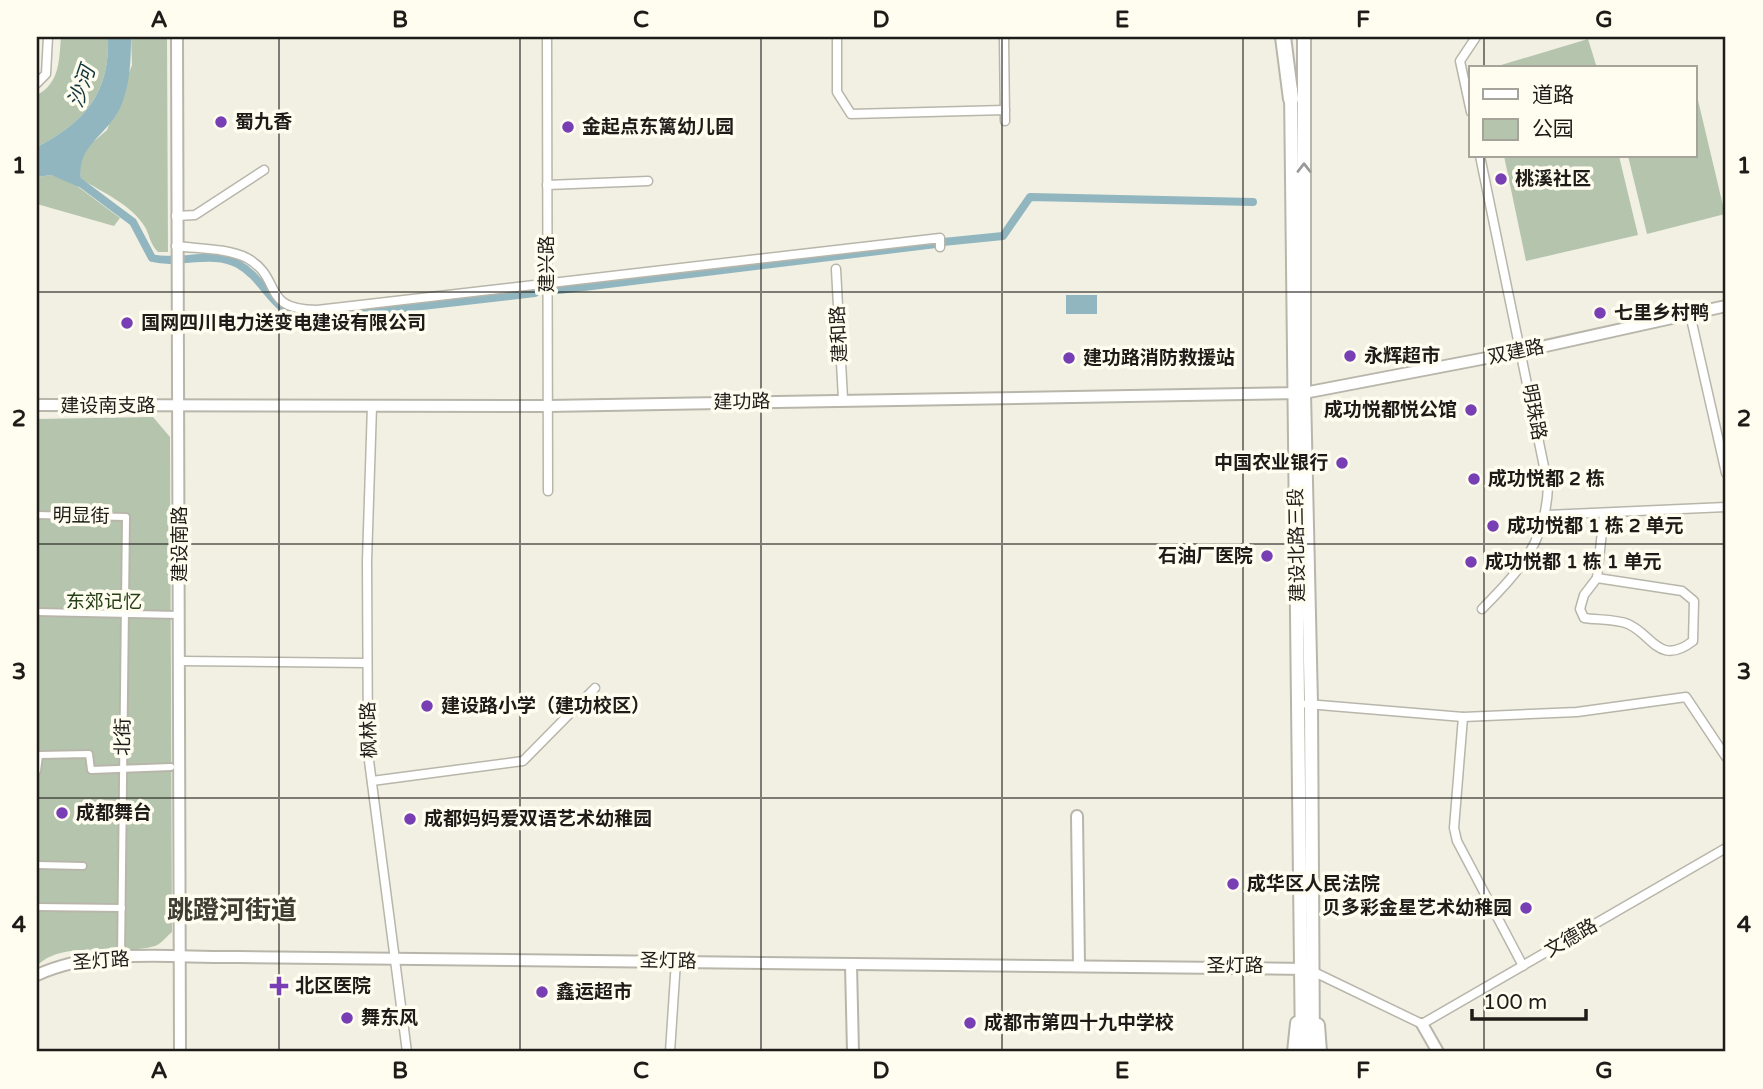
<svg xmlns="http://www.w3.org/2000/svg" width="1763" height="1089" font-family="'Varela Round','Noto Sans SC',sans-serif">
<rect width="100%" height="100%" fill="#f2f0e3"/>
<g fill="#b5c5ad">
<path d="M 61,37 L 108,37 C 110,93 85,122 37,147 L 37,95 C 60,83 59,60 61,37 Z"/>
<path d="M 131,37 L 167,37 L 168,252 L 158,252 C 150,244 150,236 145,227 C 132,205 102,192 81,179 L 79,165 L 85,149 L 107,130 L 132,65 Z"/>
<path d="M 1588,39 L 1597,68 L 1491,68 Z"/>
<path d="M 1697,96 L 1725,214 L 1647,234 L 1628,156 L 1695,156 Z"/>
<path d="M 1504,156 L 1619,156 L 1638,235 L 1526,261 Z"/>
<path d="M 51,175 L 73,183 L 120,218 L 114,226 L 37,204 L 37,177 Z"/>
<path d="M 153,417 L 170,437 L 172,932 C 167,936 161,944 155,946 C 123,956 62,939 37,966 L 37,419 Z"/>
</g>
<g fill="#91b6bf">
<path d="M 108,37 L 131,37 C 131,60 130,85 121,106 C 107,137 76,145 81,179 L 85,182 L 79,187 L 51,175 L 37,177 L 37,147 C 85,122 110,93 108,37 Z"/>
<rect x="1066" y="295" width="31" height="19"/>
</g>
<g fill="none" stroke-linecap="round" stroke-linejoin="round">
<g stroke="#91b6bf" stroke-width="8">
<path d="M 74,178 L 133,222 L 152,258 C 179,265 212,250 238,264 C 268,281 270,313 309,319 L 535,293"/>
<path d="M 943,242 L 1003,236 L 1030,197 L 1253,202"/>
<path d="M 559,290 L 936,244"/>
</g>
<g stroke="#b8b6aa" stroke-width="10">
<g id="pedestrian">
<path d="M 37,515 L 126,517 L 121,957"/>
<path d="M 37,612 L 179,615"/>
<path d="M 37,771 L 39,755 L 89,754 L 91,770 L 171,767"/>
<path d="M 37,865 L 83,866"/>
<path d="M 37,907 L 122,908"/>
</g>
</g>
<g stroke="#b8b6aa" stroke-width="11">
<g id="minor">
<path d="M 547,37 L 548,491"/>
<path d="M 837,37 L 837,92 L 851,114 L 1005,110"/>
<path d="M 1004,37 L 1005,121"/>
<path d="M 37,83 L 46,74 L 48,37"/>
<path d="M 1471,112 L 1460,61 L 1476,37"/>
<path d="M 1480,156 L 1548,486 C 1546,543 1520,570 1482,609"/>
<path d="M 547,185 L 648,181"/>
<path d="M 176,216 L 195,215 L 264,170"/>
<path d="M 176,246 C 199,249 227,248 247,258 C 284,279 259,309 317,310 L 940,238 L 940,247"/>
<path d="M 836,269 L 843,399"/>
<path d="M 1690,314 L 1726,473"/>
<path d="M 372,406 L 367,561 L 368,753 L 407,1052"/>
<path d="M 1547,515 L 1726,507"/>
<path d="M 1597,578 L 1682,591 L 1694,601 L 1693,641 C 1659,667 1652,634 1628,624 C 1616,619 1597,620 1584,618 L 1580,609 L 1584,595 Z"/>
<path d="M 1597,578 L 1604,513"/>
<path d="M 181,661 L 367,663"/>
<path d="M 1307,704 L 1463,717 L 1577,712 L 1686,697 L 1726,757"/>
<path d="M 1463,717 L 1454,828 L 1457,841 L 1523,966"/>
<path d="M 372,781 L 523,761 L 595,688"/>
<path d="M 1314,972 L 1422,1024 L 1726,848"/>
<path d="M 670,1052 L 676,961"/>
</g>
</g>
<g stroke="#b8b6aa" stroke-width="14">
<g id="tertiary">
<path d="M 177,37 L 180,1052"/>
<path d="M 37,405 L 548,406 L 1304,393 L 1523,351 L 1726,306"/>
<path d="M 1077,816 L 1079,966"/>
<path d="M 851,965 L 853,1052"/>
<path d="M 37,975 C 98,947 172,958 238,957 L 1308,969"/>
<path d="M 1422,1024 L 1438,1052"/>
</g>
</g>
<g stroke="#b8b6aa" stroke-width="16">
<g id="secondary">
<path d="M 1318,1025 L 1320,1052"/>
<path d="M 1294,1052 L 1297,1023"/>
</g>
</g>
<g stroke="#b8b6aa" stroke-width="16">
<g id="primary">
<path d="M 1304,37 L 1304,393 L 1311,704 L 1313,1052"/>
<path d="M 1291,90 L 1302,1052"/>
</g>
</g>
<g stroke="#b8b6aa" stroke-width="18">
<path id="trunk" d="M 1283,37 L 1291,99"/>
</g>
<use href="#pedestrian" stroke="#fff" stroke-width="6"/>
<use href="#minor" stroke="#fff" stroke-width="8"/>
<use href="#tertiary" stroke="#fff" stroke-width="10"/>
<use href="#secondary" stroke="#fff" stroke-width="12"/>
<use href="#primary" stroke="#fff" stroke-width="12"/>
<use href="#trunk" stroke="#fff" stroke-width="14"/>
</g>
<defs><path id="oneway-chevron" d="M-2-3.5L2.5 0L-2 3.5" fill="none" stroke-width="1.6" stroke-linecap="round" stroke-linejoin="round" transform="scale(1.75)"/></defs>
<use stroke="#999997" href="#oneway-chevron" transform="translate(1304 168) rotate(-90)"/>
<path fill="none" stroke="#1d1c18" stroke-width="2" stroke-opacity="0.55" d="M 279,37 L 279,1052M 520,37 L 520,1052M 761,37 L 761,1052M 1002,37 L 1002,1052M 1243,37 L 1243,1052M 1484,37 L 1484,68M 1484,156 L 1484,1052M 37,292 L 1726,292M 37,544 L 1726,544M 37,798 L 1726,798"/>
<g fill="#783eb4" stroke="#fffdf0" stroke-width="2.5">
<circle cx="221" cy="122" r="7"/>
<circle cx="568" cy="127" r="7"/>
<circle cx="1501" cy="179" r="7"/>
<circle cx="1600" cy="313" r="7"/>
<circle cx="127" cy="323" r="7"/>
<circle cx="1350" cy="356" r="7"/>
<circle cx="1069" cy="358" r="7"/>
<circle cx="1471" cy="410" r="7"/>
<circle cx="1342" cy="463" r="7"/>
<circle cx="1474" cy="479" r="7"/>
<circle cx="1493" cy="526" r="7"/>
<circle cx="1267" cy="556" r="7"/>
<circle cx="1471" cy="562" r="7"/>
<circle cx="427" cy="706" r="7"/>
<circle cx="62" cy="813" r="7"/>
<circle cx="410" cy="819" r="7"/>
<circle cx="1233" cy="884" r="7"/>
<circle cx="1526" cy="908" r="7"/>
<path d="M275.5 975.5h7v7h7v7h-7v7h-7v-7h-7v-7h7z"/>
<circle cx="542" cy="992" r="7"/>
<circle cx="347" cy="1018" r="7"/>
<circle cx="970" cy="1023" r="7"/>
</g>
<g text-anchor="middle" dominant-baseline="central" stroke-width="7" stroke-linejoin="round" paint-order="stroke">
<g font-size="19" font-weight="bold" fill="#1d1c18" stroke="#fffdf0" text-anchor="start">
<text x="235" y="122">蜀九香</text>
<text x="582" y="127">金起点东篱幼儿园</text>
<text x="1515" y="179">桃溪社区</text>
<text x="1614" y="313">七里乡村鸭</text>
<text x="141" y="323">国网四川电力送变电建设有限公司</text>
<text x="1364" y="356">永辉超市</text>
<text x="1083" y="358">建功路消防救援站</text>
<text x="1457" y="410" text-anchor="end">成功悦都悦公馆</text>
<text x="1328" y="463" text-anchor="end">中国农业银行</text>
<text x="1488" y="479">成功悦都 2 栋</text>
<text x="1507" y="526">成功悦都 1 栋 2 单元</text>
<text x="1253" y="556" text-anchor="end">石油厂医院</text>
<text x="1485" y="562">成功悦都 1 栋 1 单元</text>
<text x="441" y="706">建设路小学（建功校区）</text>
<text x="76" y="813">成都舞台</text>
<text x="424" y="819">成都妈妈爱双语艺术幼稚园</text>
<text x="1247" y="884">成华区人民法院</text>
<text x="1512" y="908" text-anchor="end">贝多彩金星艺术幼稚园</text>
<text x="295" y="986">北区医院</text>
<text x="556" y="992">鑫运超市</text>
<text x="361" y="1018">舞东风</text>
<text x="984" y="1023">成都市第四十九中学校</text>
</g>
<g font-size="19" fill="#1d1c18" stroke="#fffdf0">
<text transform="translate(547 264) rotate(-90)">建兴路</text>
<text transform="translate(839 334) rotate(-93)">建和路</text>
<text transform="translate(1516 352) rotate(-12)">双建路</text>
<text transform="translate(742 402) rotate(-1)">建功路</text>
<text x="108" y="406">建设南支路</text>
<text transform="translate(1534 412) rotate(79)">明珠路</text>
<text transform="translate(81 516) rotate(1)">明显街</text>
<text transform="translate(180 544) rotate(-90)">建设南路</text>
<text transform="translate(1297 545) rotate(-91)">建设北路三段</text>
<text transform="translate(369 730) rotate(-92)">枫林路</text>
<text transform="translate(123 737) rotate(-89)">北街</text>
<text transform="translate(1571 938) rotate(-30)">文德路</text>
<text transform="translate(101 961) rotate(-4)">圣灯路</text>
<text transform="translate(668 961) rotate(1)">圣灯路</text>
<text x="1235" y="966">圣灯路</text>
</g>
<g font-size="19" fill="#263f16" stroke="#fffdf0">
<text x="104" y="602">东郊记忆</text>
</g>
<g font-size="21" font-style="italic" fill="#13373f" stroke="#fffdf0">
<text transform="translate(82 87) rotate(-71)">沙河</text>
</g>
<g font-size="26" font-weight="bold" fill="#403e34" stroke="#fffdf0">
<text x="232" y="910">跳蹬河街道</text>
</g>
</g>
<rect width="1763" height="1089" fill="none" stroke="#fffdf0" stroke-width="77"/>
<rect x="1469" y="66" width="228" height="91" fill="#fffdf0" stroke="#a5a39a" stroke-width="2"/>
<rect x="1483" y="89" width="35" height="10" fill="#ffffff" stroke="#a5a39a" stroke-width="2"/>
<text x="1532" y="102" font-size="21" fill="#1d1c18">道路</text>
<rect x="1483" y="119" width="35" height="21" fill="#b5c5ad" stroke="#a5a39a" stroke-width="2"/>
<text x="1532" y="136" font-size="21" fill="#1d1c18">公园</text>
<path d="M1472 1009v10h114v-10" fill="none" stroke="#1d1c18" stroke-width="3.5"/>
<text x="1483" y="1009" font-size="21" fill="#1d1c18" stroke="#fffdf0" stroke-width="5" paint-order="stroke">100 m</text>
<rect x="38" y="38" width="1686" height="1012" fill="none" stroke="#1d1c18" stroke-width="2.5"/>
<g font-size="23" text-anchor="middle" font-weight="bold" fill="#1d1c18">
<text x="159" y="27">A</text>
<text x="400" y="27">B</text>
<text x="641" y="27">C</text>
<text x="881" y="27">D</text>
<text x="1122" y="27">E</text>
<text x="1363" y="27">F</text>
<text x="1604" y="27">G</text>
<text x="19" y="173">1</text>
<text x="1744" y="173">1</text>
<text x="19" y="426">2</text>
<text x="1744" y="426">2</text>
<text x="19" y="679">3</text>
<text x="1744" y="679">3</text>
<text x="19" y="932">4</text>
<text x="1744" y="932">4</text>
<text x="159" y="1078">A</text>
<text x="400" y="1078">B</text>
<text x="641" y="1078">C</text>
<text x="881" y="1078">D</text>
<text x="1122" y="1078">E</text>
<text x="1363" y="1078">F</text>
<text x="1604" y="1078">G</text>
</g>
</svg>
